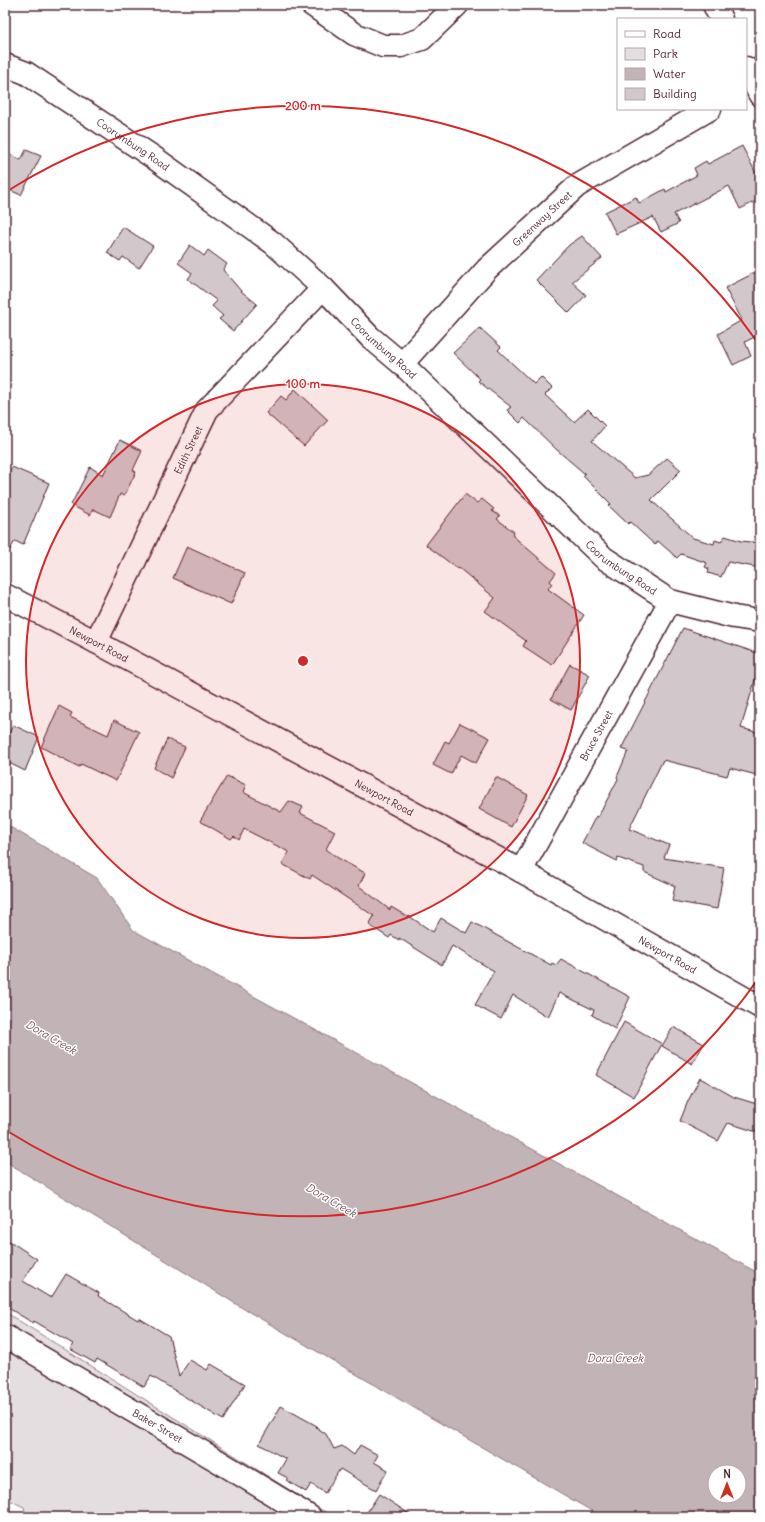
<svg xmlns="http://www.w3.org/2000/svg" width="765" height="1522" font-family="Delius,sans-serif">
<rect width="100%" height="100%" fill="#fff"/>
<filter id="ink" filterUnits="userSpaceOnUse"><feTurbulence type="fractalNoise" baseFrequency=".025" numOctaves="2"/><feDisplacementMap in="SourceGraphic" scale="8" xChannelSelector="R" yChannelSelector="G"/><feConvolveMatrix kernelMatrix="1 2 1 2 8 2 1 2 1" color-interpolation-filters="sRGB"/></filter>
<g filter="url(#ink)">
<path fill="#e5dee0" stroke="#987e86" d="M 5,1312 L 333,1517 L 26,1517 L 24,1507 L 5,1498 Z"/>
<path fill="#c1b3b6" stroke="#91787e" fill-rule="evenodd" d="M 5,824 L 97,878 L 133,930 L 760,1274 L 760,1517 L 602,1517 L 244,1309 L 5,1161 ZM 715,1472 L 739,1472 L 739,1496 L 715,1496 Z"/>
<g fill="#d2c7cb" stroke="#4a1f2b">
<path d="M 742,146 L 760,181 L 760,199 L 740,209 L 729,186 L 674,214 L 679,223 L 661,232 L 653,217 L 616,234 L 605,212 L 636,197 L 639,203 L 665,189 L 666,192 L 697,175 L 694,168 L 706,161 L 708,164 Z"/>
<path d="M 26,150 L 41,156 L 21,195 L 5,188 L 5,168 L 11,155 L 21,160 Z"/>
<path d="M 123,227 L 153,246 L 139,268 L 123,257 L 120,261 L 107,253 Z"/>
<path d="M 582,236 L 602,258 L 572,282 L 586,295 L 569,313 L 536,280 L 569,245 Z"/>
<path d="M 190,245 L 204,256 L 208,250 L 227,264 L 223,270 L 241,291 L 257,304 L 233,331 L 219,319 L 223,316 L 212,306 L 217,301 L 188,279 L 192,273 L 178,263 Z"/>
<path d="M 760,270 L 760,334 L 745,342 L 751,356 L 733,365 L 718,334 L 742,320 L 725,288 Z"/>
<path d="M 480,328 L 501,347 L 498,350 L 534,384 L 541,377 L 552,388 L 545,395 L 574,422 L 588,409 L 605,426 L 592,441 L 635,478 L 648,475 L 667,458 L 681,470 L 651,500 L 693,538 L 714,544 L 715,540 L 721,542 L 725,536 L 741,541 L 760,543 L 760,568 L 728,562 L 721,577 L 708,573 L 709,569 L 705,567 L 707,563 L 681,554 L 677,558 L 658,541 L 655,545 L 630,522 L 628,524 L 609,506 L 611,504 L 583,476 L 585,474 L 557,450 L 524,418 L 520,423 L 507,410 L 511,407 L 478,381 L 480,379 L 453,353 Z"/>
<path d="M 295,389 L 328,420 L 304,446 L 266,413 L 281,396 L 286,400 Z"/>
<path d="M 120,440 L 142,451 L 133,470 L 136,472 L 124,496 L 120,494 L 110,517 L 93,509 L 90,515 L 71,505 L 90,467 L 103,475 Z"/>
<path d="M 12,467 L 49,483 L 23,545 L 15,541 L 5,558 L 5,484 Z"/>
<path d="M 465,494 L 477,503 L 482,499 L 494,509 L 492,511 L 500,516 L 497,519 L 514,532 L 513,536 L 556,573 L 550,581 L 552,583 L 548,589 L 584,615 L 552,665 L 523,646 L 526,641 L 485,611 L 495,598 L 459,568 L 458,569 L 426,545 Z"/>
<path d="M 187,546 L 245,573 L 231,604 L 173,578 Z"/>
<path d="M 683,628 L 760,654 L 760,663 L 741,728 L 760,733 L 760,776 L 730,768 L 727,776 L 663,760 L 629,829 L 669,845 L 664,858 L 724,868 L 717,909 L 672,901 L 675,886 L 644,872 L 644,867 L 618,858 L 617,861 L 582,843 L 596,816 L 598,817 L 618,779 L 617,777 L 628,751 L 621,749 Z"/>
<path d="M 570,664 L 590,675 L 571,710 L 551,699 Z"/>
<path d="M 59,706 L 72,713 L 70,717 L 108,735 L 114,720 L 139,732 L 116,781 L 81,764 L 79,767 L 41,747 Z"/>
<path d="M 460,723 L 490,738 L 476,763 L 461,755 L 451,774 L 433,765 L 445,741 L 449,743 Z"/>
<path d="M 13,725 L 39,737 L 25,771 L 5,761 L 5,741 Z"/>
<path d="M 167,739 L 185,747 L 171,778 L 154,768 Z"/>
<path d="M 227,776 L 246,785 L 243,792 L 281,812 L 289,801 L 303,807 L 300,813 L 335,831 L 326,849 L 338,858 L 365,873 L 359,886 L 390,910 L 391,907 L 408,917 L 409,916 L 433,932 L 441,918 L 466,933 L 472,922 L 551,965 L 552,963 L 556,965 L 561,959 L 630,997 L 615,1029 L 592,1015 L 594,1010 L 559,993 L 548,1017 L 513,995 L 501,1019 L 475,1005 L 494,971 L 452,946 L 442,965 L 399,938 L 399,940 L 391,935 L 389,938 L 369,925 L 374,916 L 312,875 L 310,879 L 282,864 L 289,852 L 244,829 L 239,840 L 234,836 L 231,839 L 200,821 Z"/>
<path d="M 496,777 L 528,795 L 511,827 L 479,809 Z"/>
<path d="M 624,1022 L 662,1044 L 634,1097 L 596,1075 Z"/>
<path d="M 673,1027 L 704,1044 L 692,1064 L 662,1046 Z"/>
<path d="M 700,1078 L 734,1097 L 760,1105 L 760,1133 L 728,1123 L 718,1141 L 680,1121 L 688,1101 Z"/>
<path d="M 5,1238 L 37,1259 L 23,1281 L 51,1298 L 66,1274 L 99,1293 L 98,1296 L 138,1320 L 139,1318 L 169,1336 L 179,1376 L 190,1360 L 207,1370 L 211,1364 L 245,1384 L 223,1420 L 151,1376 L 144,1387 L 97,1359 L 95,1363 L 70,1349 L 73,1344 L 34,1321 L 33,1323 L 5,1306 Z"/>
<path d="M 281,1406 L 317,1426 L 316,1427 L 326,1434 L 334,1449 L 342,1446 L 354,1455 L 360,1445 L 378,1455 L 374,1462 L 388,1470 L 376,1490 L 340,1469 L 325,1493 L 311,1484 L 306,1492 L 286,1480 L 288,1478 L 278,1473 L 286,1459 L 259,1444 Z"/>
<path d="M 379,1494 L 414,1517 L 364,1517 Z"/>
</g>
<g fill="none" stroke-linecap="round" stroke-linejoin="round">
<g stroke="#4a1f2b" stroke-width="25">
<g id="minor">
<path d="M 312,5 L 354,34 L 383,46 L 401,46 L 422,39 L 457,5"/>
<path d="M 714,5 L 721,19"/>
<path id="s1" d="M 5,65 L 26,73 L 153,157 L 273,243 L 323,288 L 370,337 L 402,364 L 604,558 L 670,601 L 734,617 L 760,621"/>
<path d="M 746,68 L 760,95"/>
<path id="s2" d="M 402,364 L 487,269 L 577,186 L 710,109"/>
<path id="s3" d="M 5,595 L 96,642 L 521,871 L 760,1007"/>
<path id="s4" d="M 96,642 L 207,410 L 323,288"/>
<path id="s5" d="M 521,871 L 670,601"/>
<path id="s6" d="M 5,1336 L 218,1461 L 310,1517"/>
</g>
</g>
<use href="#minor" stroke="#fff" stroke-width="22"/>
</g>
</g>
<circle cx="303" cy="661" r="277" fill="#d62828" fill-opacity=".12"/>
<g fill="none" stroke="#d62828" stroke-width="2">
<circle cx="303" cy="661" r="277"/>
<path d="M758 979A555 555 0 0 1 9 1132M9 190A555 555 0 0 1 758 343"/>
</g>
<g text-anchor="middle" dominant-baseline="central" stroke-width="3" stroke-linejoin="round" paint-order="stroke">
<g font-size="10" fill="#4a1f2b" stroke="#fff">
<text stroke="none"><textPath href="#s1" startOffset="151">Coorumbung Road</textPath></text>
<text stroke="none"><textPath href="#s2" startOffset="202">Greenway Street</textPath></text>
<text stroke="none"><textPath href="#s1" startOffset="475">Coorumbung Road</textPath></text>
<text stroke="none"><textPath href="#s4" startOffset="213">Edith Street</textPath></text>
<text stroke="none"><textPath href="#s1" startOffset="799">Coorumbung Road</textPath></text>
<text stroke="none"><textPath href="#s3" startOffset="106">Newport Road</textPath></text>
<text stroke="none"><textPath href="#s5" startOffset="155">Bruce Street</textPath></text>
<text stroke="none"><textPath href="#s3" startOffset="430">Newport Road</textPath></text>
<text stroke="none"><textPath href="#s3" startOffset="754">Newport Road</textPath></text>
<text stroke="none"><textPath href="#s6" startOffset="177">Baker Street</textPath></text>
</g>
<g font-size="11" font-style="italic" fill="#74535c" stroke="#fff">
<text transform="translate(51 1037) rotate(30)">Dora Creek</text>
<text transform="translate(331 1200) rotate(30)">Dora Creek</text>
<text x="615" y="1358">Dora Creek</text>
</g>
</g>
<circle cx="303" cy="661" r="6" fill="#d62828" stroke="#fff" stroke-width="2"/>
<g font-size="12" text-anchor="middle" font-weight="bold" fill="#d62828" stroke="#fff" stroke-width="3" stroke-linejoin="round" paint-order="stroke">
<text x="303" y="110">200 m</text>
<text x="303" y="388">100 m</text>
</g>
<rect width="765" height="1522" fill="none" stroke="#fff" stroke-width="20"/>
<rect x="10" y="10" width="745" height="1502" fill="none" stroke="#4a1f2b" stroke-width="1.5" filter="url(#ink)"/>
<rect x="617" y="18" width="130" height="92" fill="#ffffff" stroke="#b7a5aa"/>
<rect x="625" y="31" width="20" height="6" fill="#ffffff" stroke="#b7a5aa"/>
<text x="653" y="38" font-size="12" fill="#4a1f2b">Road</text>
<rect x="625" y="48" width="20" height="12" fill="#e5dee0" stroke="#b7a5aa"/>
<text x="653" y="58" font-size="12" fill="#4a1f2b">Park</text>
<rect x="625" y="68" width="20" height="12" fill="#c1b3b6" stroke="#b7a5aa"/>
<text x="653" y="78" font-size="12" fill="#4a1f2b">Water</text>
<rect x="625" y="88" width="20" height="12" fill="#d2c7cb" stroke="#b7a5aa"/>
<text x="653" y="98" font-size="12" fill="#4a1f2b">Building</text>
<g transform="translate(727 1484)"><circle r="19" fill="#ffffff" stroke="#b7a5aa"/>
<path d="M0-3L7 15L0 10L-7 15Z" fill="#c8321e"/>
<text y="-6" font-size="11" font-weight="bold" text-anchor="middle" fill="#4a1f2b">N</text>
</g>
</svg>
